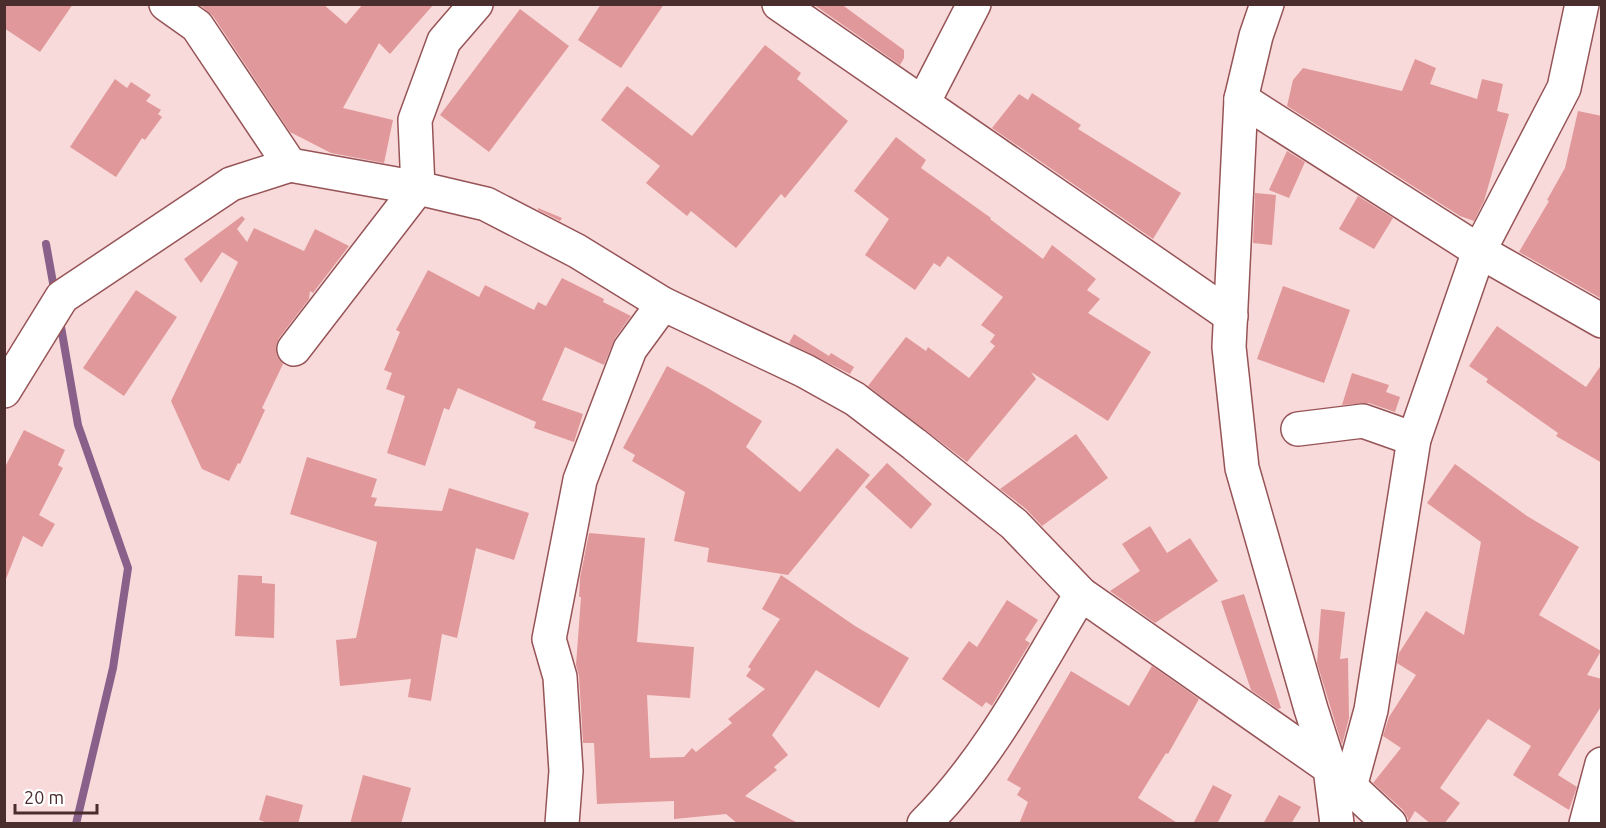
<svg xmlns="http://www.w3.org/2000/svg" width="1606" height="828" font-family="Ubuntu,sans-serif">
<rect width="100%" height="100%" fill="#f9dada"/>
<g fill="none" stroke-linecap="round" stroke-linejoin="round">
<g stroke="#88608a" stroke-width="8">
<path d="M 46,244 L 55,294"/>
<path d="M 60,321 L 78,425 L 128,568 L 113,668 L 76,824"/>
</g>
</g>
<g fill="#e0989a">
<path d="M 4,4 L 73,4 L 40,52 L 4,28 Z"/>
<path d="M 199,4 L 323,4 L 346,24 L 363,4 L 434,4 L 390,54 L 379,43 L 343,108 L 393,120 L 384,163 L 331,153 L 290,132 L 213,16 Z"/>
<path d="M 601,4 L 664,4 L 621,68 L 578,40 Z"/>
<path d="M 813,4 L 841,4 L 904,50 L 904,58 L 900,65 Z"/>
<path d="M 520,9 L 569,46 L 489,152 L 440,115 Z"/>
<path d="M 765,45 L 801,73 L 797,79 L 848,121 L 785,198 L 781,194 L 736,248 L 691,211 L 687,216 L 646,183 L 660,166 L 601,120 L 627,86 L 692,136 Z"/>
<path d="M 1415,59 L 1436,68 L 1430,84 L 1477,99 L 1482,79 L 1503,84 L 1497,111 L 1509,114 L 1484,201 L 1474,221 L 1460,216 L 1287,106 L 1293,80 L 1303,68 L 1402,91 Z"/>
<path d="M 115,79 L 127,88 L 131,82 L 151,95 L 146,101 L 161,110 L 158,114 L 162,117 L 145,140 L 142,138 L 116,177 L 70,147 Z"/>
<path d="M 1032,93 L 1081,125 L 1078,129 L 1181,193 L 1153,239 L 992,128 L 1019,94 L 1028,100 Z"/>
<path d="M 1578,111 L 1602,116 L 1602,299 L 1519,252 L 1549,201 L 1547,200 L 1565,168 Z"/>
<path d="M 896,137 L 926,160 L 921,168 L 991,218 L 990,219 L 1043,259 L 1052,245 L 1096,279 L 1087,290 L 1100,299 L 1088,313 L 1151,352 L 1108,421 L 1031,372 L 1036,379 L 967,462 L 868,386 L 906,337 L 926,351 L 928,347 L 969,378 L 995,346 L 990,342 L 995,335 L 981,325 L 1003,297 L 948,256 L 940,267 L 934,263 L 915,290 L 865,255 L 889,219 L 854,191 Z"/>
<path d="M 1287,151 L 1305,162 L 1289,198 L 1269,190 Z"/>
<path d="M 1255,193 L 1276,195 L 1272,245 L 1253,243 Z"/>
<path d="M 1358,196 L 1393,218 L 1374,249 L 1339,229 Z"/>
<path d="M 538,208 L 562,218 L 560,221 L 538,210 Z"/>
<path d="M 242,216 L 245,219 L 237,229 L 247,242 L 254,228 L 304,251 L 315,229 L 349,246 L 313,293 L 310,291 L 309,299 L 279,338 L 276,346 L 277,356 L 283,364 L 262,408 L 265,410 L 240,464 L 238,463 L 229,481 L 202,469 L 171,401 L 238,262 L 222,252 L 201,283 L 184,259 Z"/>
<path d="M 428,270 L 479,297 L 485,285 L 534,310 L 538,302 L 546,306 L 562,278 L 604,299 L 603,302 L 631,316 L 615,338 L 604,365 L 565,347 L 542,400 L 583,414 L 574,442 L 534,428 L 536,422 L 458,388 L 449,410 L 444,408 L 425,466 L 387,453 L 405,396 L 386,389 L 392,373 L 384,370 L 400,332 L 396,330 Z"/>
<path d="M 1283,286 L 1350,310 L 1324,383 L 1257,359 Z"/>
<path d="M 136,290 L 177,317 L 124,396 L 83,368 Z"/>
<path d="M 1497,326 L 1586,387 L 1602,364 L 1602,463 L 1556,436 L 1558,433 L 1486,382 L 1488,379 L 1469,366 Z"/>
<path d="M 794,334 L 829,356 L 831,353 L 854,367 L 850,374 L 789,343 Z"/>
<path d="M 667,366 L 706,387 L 762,421 L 746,447 L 800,492 L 837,448 L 870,475 L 788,575 L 707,562 L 709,548 L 674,541 L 685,492 L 632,461 L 635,455 L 623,448 Z"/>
<path d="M 1352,373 L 1389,385 L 1386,392 L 1400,397 L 1395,412 L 1369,403 L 1342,405 Z"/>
<path d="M 24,430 L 65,450 L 58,465 L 63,468 L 39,515 L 55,524 L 42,547 L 23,536 L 6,579 L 4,469 Z"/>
<path d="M 1076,434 L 1108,478 L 1042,526 L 1026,509 L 1000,489 Z"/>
<path d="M 307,457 L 377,479 L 371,497 L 377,498 L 374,506 L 442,511 L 449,488 L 529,513 L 514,560 L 476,548 L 457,638 L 442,634 L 431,701 L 408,697 L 411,679 L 340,686 L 336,640 L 356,638 L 377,542 L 290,514 Z"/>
<path d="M 887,463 L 932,504 L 911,529 L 865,487 Z"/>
<path d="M 1455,464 L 1527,516 L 1579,547 L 1539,615 L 1601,651 L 1587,675 L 1602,679 L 1602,705 L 1558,775 L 1577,787 L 1569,810 L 1513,775 L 1531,746 L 1488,719 L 1440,788 L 1460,803 L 1444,824 L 1431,824 L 1415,811 L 1408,823 L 1408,818 L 1403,810 L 1373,783 L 1401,748 L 1383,736 L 1389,717 L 1416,675 L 1397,663 L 1399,653 L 1426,611 L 1464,635 L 1481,542 L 1427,503 Z"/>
<path d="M 1150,526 L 1167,553 L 1190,538 L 1218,581 L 1155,623 L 1110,591 L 1140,571 L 1122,544 Z"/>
<path d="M 589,533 L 645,538 L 637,642 L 694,647 L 690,698 L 647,695 L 650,758 L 684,757 L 692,748 L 696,752 L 732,723 L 728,719 L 765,689 L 746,676 L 751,669 L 748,667 L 780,619 L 762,609 L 781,575 L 855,626 L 909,658 L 879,708 L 816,670 L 772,735 L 788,755 L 774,767 L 777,770 L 745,796 L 800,824 L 738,824 L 726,814 L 674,819 L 674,801 L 597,804 L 594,743 L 583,743 L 579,676 L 576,665 L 581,597 L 579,597 L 580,578 Z"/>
<path d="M 238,575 L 262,576 L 262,583 L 275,584 L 274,638 L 235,636 Z"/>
<path d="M 1244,594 L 1281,708 L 1278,709 L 1251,690 L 1221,601 Z"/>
<path d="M 1007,600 L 1038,620 L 1025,640 L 1030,643 L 993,704 L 992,706 L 986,702 L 982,707 L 942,679 L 969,641 L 977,647 Z"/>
<path d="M 1321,609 L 1345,612 L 1340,659 L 1348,658 L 1349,718 L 1342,745 L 1317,663 Z"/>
<path d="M 1152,666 L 1199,699 L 1168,754 L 1166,753 L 1138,798 L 1179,824 L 1019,824 L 1028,802 L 1017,795 L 1021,788 L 1007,780 L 1071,671 L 1129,706 Z"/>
<path d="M 363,775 L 411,788 L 401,824 L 350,824 Z"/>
<path d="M 1213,785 L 1232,795 L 1217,824 L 1193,824 Z"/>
<path d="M 266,795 L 303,805 L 298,824 L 270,824 L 259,820 Z"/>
<path d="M 1279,795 L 1301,807 L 1291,824 L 1263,824 Z"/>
</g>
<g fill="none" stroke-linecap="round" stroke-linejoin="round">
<g stroke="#965457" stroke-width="36">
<g id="minor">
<path d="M 166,4 L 197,26 L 290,165 L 418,188 L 486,204 L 577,251 L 663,304 L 805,371 L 855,399 L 914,444 L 1014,524 L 1081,594 L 1330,768 L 1390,824"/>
<path d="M 779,4 L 1231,316"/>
<path d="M 1267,4 L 1256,36 L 1241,99 L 1229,347 L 1242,468 L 1311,709 L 1330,768 L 1337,824"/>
<path d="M 1241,99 L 1479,251 L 1602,321"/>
<path d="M 923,103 L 974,4"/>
<path d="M 294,349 L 418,188 L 415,120 L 444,41 L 476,4"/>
<path d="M 4,391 L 62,297 L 231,184 L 290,165"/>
<path d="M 1298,429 L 1363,421 L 1414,439"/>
<path d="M 1350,787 L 1371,710 L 1414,439 L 1479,251 L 1564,88 L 1582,4"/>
<path d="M 562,824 L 566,771 L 560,677 L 549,639 L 580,480 L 630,349 L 663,304"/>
<path d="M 924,824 C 990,758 1033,673 1081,594"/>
<path d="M 1586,824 L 1602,764"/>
</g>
</g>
<use href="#minor" stroke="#fff" stroke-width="33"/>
</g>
<rect width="1606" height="828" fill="none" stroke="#4a2d2d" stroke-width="12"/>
<path d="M15 804v9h82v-9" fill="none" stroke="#4a2d2d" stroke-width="3"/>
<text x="24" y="804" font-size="18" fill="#4a2d2d" stroke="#ffffff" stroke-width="4.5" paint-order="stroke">20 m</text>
</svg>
